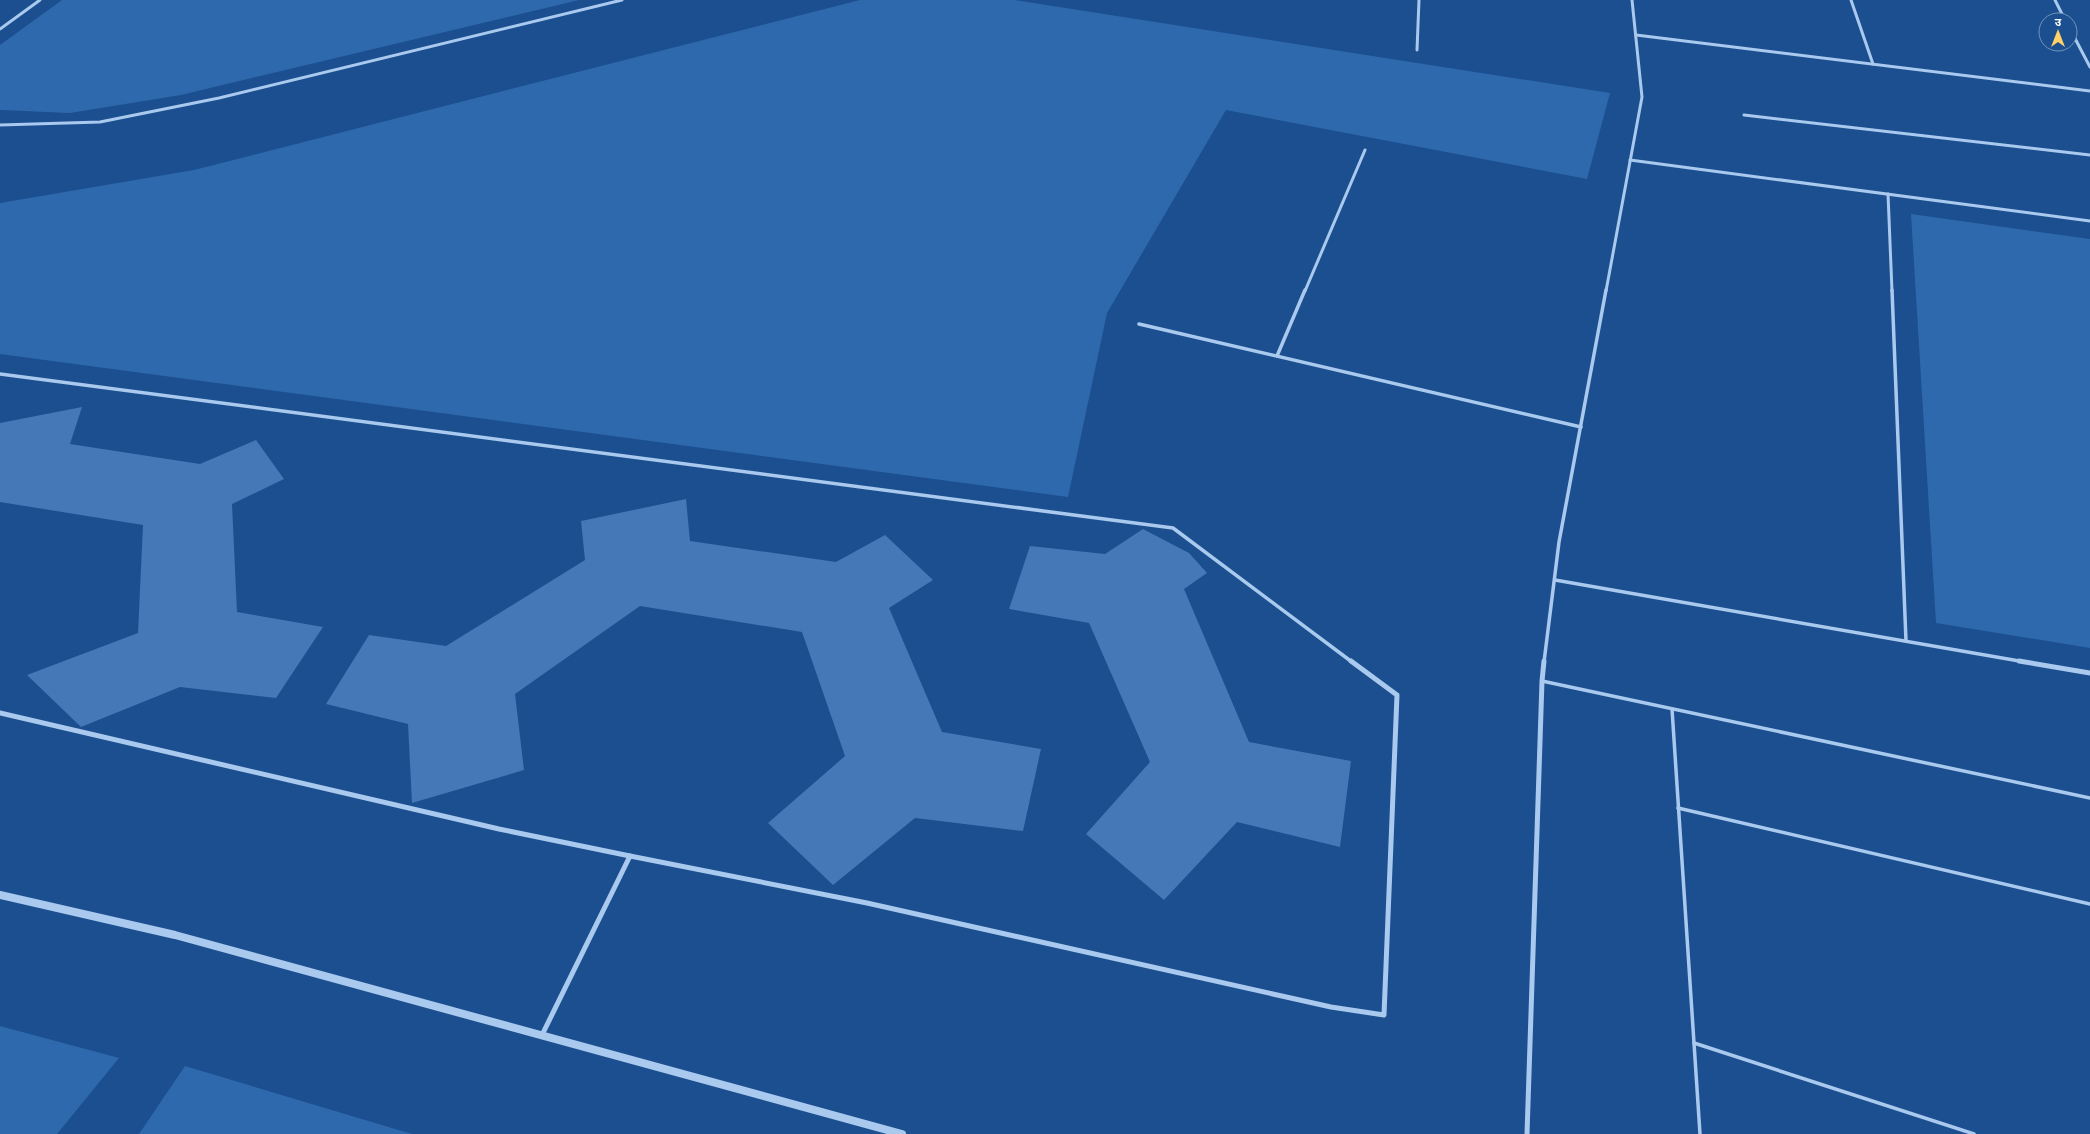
<svg xmlns="http://www.w3.org/2000/svg" width="2090" height="1134" font-family="'DM Sans','Noto Sans Devanagari',sans-serif">
<rect width="100%" height="100%" fill="#1b4f8f"/>
<g fill="#2e69ad">
<path d="M 62,0 L 579,0 L 181,95 L 70,113 L 0,110 L 0,45 Z"/>
<path d="M 860,0 L 1014,0 L 1610,93 L 1587,179 L 1226,110 L 1107,313 L 1068,497 L 0,354 L 0,203 L 194,170 Z"/>
<path d="M 1911,214 L 2090,239 L 2090,648 L 1936,623 Z"/>
<path d="M 0,1026 L 119,1058 L 57,1134 L 0,1134 Z"/>
<path d="M 185,1066 L 412,1134 L 139,1134 Z"/>
</g>
<g fill="#4478b7">
<path d="M 82,407 L 70,444 L 200,464 L 256,440 L 284,479 L 232,504 L 237,612 L 323,627 L 276,698 L 180,687 L 81,727 L 27,675 L 138,633 L 143,525 L 0,502 L 0,423 Z"/>
<path d="M 686,499 L 690,541 L 836,562 L 885,535 L 933,580 L 889,608 L 942,732 L 1041,749 L 1023,831 L 915,818 L 833,885 L 768,823 L 845,756 L 802,632 L 640,606 L 515,694 L 524,770 L 412,803 L 408,724 L 326,704 L 369,635 L 446,646 L 585,560 L 581,521 Z"/>
<path d="M 1143,529 L 1189,553 L 1207,573 L 1184,589 L 1249,742 L 1351,761 L 1340,847 L 1237,822 L 1164,900 L 1086,834 L 1150,762 L 1089,623 L 1009,609 L 1030,546 L 1105,554 Z"/>
</g>
<g fill="none" stroke-linecap="round" stroke-linejoin="round">
<g stroke="#a9c9ee" stroke-width="3.5">
<path d="M 1542,681 L 2090,798"/>
<path d="M 1672,709 L 1700,1134"/>
<path d="M 1678,808 L 2090,904"/>
<path d="M 1694,1043 L 1974,1134"/>
</g>
<g stroke="#a9c9ee" stroke-width="3">
<path d="M 1851,0 L 1873,64"/>
<path d="M 2055,0 L 2065,20"/>
<path d="M 0,29 L 40,0"/>
<path d="M 2070,29 L 2090,67"/>
<path d="M 1636,35 L 2090,91"/>
<path d="M 1417,50 L 1419,0"/>
<path d="M 1744,115 L 2090,155"/>
<path d="M 0,125 L 100,122 L 219,98 L 622,0"/>
<path d="M 1630,160 L 2090,221"/>
<path d="M 1888,194 L 1892,291"/>
<path d="M 1305,291 L 1365,150"/>
<path d="M 1606,291 L 1642,97 L 1632,0"/>
</g>
<g stroke="#a9c9ee" stroke-width="3.5">
<path d="M 1892,290 L 1906,641"/>
<path d="M 1139,324 L 1581,427"/>
<path d="M 1277,356 L 1305,290"/>
<path d="M 0,374 L 1173,528 L 1352,662"/>
<path d="M 1555,580 L 2025,662"/>
<path d="M 1544,662 L 1559,542 L 1606,290"/>
</g>
<g stroke="#a9c9ee" stroke-width="5">
<path d="M 2019,661 L 2090,673"/>
<path d="M 0,713 L 499,829 L 630,856"/>
<path d="M 542,1035 L 630,856 L 867,903 L 1331,1007 L 1384,1015 L 1397,695 L 1351,661"/>
<path d="M 1527,1134 L 1542,681 L 1544,661"/>
</g>
<path stroke="#a9c9ee" stroke-width="8" d="M 0,895 L 175,935 L 902,1134"/>
</g>
<g transform="translate(2058 32)"><circle r="19" fill="#1b4f8f" stroke="#7695bc"/>
<path d="M0-3L7 15L0 10L-7 15Z" fill="#ffd166"/>
<text y="-6" font-size="11" font-weight="bold" text-anchor="middle" fill="#ffffff">उ</text>
</g>
</svg>
